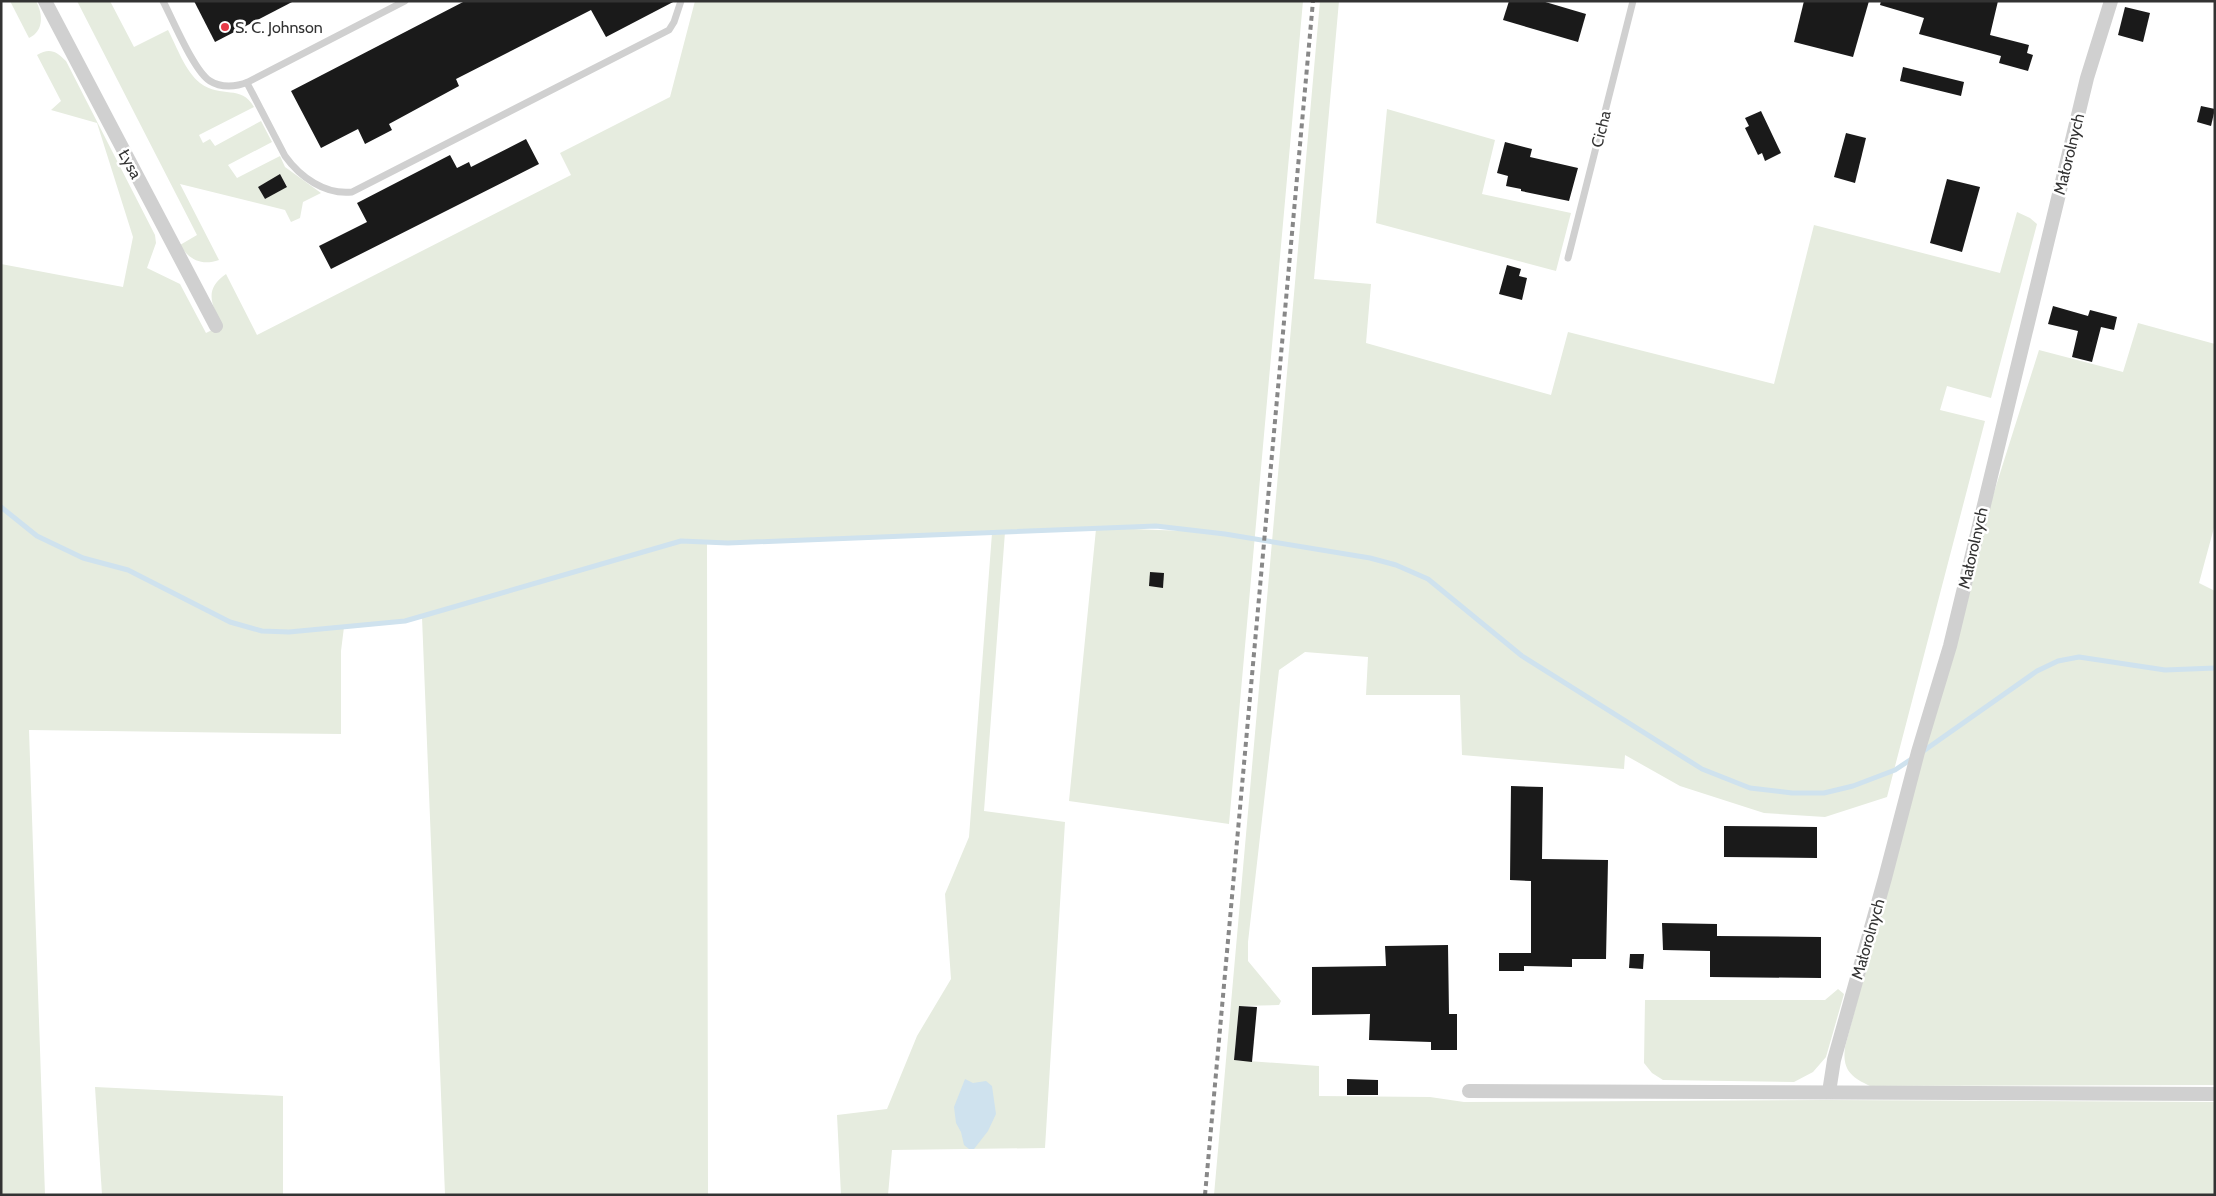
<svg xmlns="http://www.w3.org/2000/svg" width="2216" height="1196" font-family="Cabin,sans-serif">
<rect width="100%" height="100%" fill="#fff"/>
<g fill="#e6ecdf" fill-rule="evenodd">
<path d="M 10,1 L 36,1 C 43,14 44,31 29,38 Z"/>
<path d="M 77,1 L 110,1 L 134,47 L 168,30 C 177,47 185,71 200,83 C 222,99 241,84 254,107 L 199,135 L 203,143 L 210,139 L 215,146 L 261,121 L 272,142 L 228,165 L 237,178 L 280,156 L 285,167 L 321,193 L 303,202 L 300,218 L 291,222 L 285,210 L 180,184 L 219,260 C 202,266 189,260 180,245 L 197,235 ZM 280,175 L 287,186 L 265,199 L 258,187 Z"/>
<path d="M 695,1 L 1303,1 L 1229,824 L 1069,801 L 1096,529 L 1005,532 L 984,811 L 1065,822 L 1045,1148 L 892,1150 L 888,1195 L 841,1195 L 837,1115 L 887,1109 L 917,1036 L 951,979 L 945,894 L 969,837 L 992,533 L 707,542 L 708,1195 L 445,1195 L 422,617 L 405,621 L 344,627 L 341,651 L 341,734 L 29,730 L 45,1195 L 1,1195 L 1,264 L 123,287 L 133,237 L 97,123 L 51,110 L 61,101 L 37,55 C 50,47 57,52 66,61 L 155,235 L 156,243 L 147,268 L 180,284 L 206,333 L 222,325 C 212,305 203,290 226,274 L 257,335 L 571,175 L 560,153 L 670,97 ZM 1156,526 L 1185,531 L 1107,528 Z"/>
<path d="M 1320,1 L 1339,1 L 1314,279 L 1371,284 L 1366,343 L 1551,395 L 1568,332 L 1774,384 L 1814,225 L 2000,273 L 2017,212 L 2030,218 L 2037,224 L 1991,398 L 1947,386 L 1940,410 L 1985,421 L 1887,797 L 1825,817 L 1764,813 L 1680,786 L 1625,755 L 1624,769 L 1462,755 L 1460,695 L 1366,695 L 1368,657 L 1305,652 L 1279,670 L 1248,942 L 1248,961 L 1281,1001 L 1279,1005 L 1239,1006 L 1234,1060 L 1319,1066 L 1319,1096 L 1430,1097 L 1464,1102 L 1826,1100 L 2215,1102 L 2215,1195 L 1214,1195 Z"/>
<path d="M 1387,109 L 1495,140 L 1482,194 L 1571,213 L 1556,271 L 1376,223 Z"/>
<path d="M 2138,323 L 2215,344 L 2215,524 L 2199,583 L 2215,591 L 2215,1085 L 1870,1086 C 1851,1077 1842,1070 1845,1047 L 1983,527 L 2039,350 L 2123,372 Z"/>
<path d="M 1838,989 L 1844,994 L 1826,1057 L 1813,1072 L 1794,1082 L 1663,1080 L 1652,1073 L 1644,1063 L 1645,1000 L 1825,1000 Z"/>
<path d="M 95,1087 L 283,1096 L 283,1195 L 102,1195 Z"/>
</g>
<path fill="#cfe2ee" d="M 965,1079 L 973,1083 L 986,1081 L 992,1086 L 996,1114 L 988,1131 L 974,1149 L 969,1149 L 964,1145 L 961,1132 L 956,1123 L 954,1107 Z"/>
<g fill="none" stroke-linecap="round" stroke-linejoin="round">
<g stroke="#cfe2ee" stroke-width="5">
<path d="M 1,507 L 37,536 L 83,558 L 128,570 L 230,622 L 262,631 L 289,632 L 405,621 L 681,541 L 728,543 L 1156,526 L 1225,534 L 1370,558 L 1396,565 L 1428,579 L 1522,656 L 1702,769 L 1750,788 L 1792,793 L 1824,793 L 1853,786 L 1895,770 L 1913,758"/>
<path d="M 1922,752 L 2037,671 L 2058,661 L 2079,657 L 2165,670 L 2215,668"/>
</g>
</g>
<g fill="#1a1a1a">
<path d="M 194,1 L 294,1 L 215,42 Z"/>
<path d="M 465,1 L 675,1 L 606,37 L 591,10 L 456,79 L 459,86 L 389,124 L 392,130 L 365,144 L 358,129 L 321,148 L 291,91 Z"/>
<path d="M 1509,1 L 1542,1 L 1586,14 L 1578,42 L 1503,20 Z"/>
<path d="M 1804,1 L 1869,1 L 1853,57 L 1794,42 Z"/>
<path d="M 1881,1 L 1998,1 L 1990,35 L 2029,45 L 2027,53 L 2033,55 L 2028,71 L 1999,63 L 2001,56 L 1919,34 L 1924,18 L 1880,5 Z"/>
<path d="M 2125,7 L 2150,13 L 2143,42 L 2118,35 Z"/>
<path d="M 1903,67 L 1964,82 L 1961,96 L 1900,81 Z"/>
<path d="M 2201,106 L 2215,109 L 2211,126 L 2197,122 Z"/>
<path d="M 1761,111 L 1781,153 L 1765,161 L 1762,153 L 1758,155 L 1745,128 L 1749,126 L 1745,118 Z"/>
<path d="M 1846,133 L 1866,138 L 1855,183 L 1834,177 Z"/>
<path d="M 526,139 L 539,164 L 331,269 L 319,246 L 367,222 L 357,203 L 450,155 L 457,168 L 469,162 L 471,167 Z"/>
<path d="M 1505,142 L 1532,149 L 1530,157 L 1578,168 L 1569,201 L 1521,191 L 1521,189 L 1506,186 L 1508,176 L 1497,173 Z"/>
<path d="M 280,174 L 287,187 L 265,199 L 258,187 Z"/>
<path d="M 1947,179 L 1980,187 L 1962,252 L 1930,243 Z"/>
<path d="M 1507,265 L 1521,269 L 1519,276 L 1527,278 L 1522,300 L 1499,294 Z"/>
<path d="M 2053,306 L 2088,316 L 2090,310 L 2117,317 L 2114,330 L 2101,327 L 2092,362 L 2072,357 L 2078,331 L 2048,324 Z"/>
<path d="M 1150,572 L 1164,573 L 1163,588 L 1149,586 Z"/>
<path d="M 1511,786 L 1543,787 L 1542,859 L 1608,860 L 1606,959 L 1572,959 L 1572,967 L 1524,966 L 1524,971 L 1499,971 L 1499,953 L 1531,953 L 1531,881 L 1510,880 Z"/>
<path d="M 1724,826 L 1817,827 L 1817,858 L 1724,857 Z"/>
<path d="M 1662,923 L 1717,924 L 1717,936 L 1821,937 L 1821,978 L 1710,977 L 1710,951 L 1663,950 Z"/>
<path d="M 1448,945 L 1449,1014 L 1457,1014 L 1457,1050 L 1431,1050 L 1431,1042 L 1369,1040 L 1370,1014 L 1312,1015 L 1312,967 L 1386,966 L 1385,946 Z"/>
<path d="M 1630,954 L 1644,954 L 1643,969 L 1629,968 Z"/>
<path d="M 1239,1006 L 1257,1007 L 1252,1062 L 1234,1060 Z"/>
<path d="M 1347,1079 L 1378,1080 L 1378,1095 L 1347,1095 Z"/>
</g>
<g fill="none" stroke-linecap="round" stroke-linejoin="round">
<g stroke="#d0d0d0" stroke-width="7">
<path d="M 163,1 C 173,20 194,71 210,81 C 221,88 236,87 248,82 L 405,1"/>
<path d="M 247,83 L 285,156 C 300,177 325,195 352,192 L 669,30 L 674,22 L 681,1"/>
<path d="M 1568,258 L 1633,1"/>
</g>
<g stroke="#d0d0d0" stroke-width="14">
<path d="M 45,1 L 216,326"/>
<path d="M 1469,1091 L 2215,1094"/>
<path d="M 1829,1092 L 1834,1060 L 1885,878 L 1918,752 L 1950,646 L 2087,78 L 2111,1"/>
</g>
<path stroke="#888" stroke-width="4" stroke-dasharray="5 4" stroke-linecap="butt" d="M 1205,1195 L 1313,1"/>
</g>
<circle fill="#e63946" stroke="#fff" stroke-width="2" cx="225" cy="27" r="5"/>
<g text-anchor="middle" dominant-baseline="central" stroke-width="5" stroke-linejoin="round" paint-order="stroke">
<g font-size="16" fill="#333" stroke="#fff" text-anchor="start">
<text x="235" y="27">S. C. Johnson</text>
</g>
<g font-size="16" fill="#333" stroke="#fff">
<text transform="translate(1601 129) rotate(-76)">Cicha</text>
<text transform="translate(2069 154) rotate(-76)">Małorolnych</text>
<text transform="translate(130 164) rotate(62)">Łysa</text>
<text transform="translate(1973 548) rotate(-77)">Małorolnych</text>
<text transform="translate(1868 939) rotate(-74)">Małorolnych</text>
</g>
</g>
<rect width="2216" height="1196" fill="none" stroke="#333333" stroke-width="5"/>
</svg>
